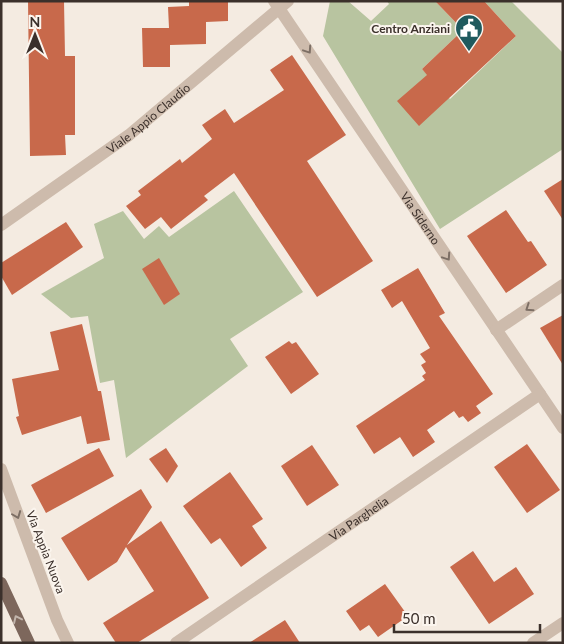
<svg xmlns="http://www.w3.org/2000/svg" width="564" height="644" font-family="Lato,sans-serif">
<rect width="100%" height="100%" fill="#f4ebe1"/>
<g fill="#b8c4a0">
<path d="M 330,1 L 348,1 L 371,21 L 389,4 L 387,1 L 435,1 L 463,30 L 422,69 L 450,99 L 516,36 L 484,1 L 511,1 L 563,53 L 563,149 L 440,229 L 323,36 Z"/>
<path d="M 234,191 L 303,292 L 230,339 L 248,366 L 126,458 L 114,380 L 100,383 L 88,316 L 71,318 L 41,294 L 104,258 L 94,224 L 123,211 L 144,239 L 159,226 L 169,237 Z"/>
</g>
<g fill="#c8694b">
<path d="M 28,1 L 64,1 L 65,56 L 75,56 L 75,135 L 65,135 L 66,155 L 30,156 Z"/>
<path d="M 189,1 L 228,1 L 228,21 L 206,22 L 206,44 L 170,45 L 170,67 L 143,67 L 142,28 L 169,28 L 168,7 L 189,6 Z"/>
<path d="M 435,1 L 484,1 L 516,36 L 419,126 L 397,101 L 427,75 L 422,69 L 463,30 Z"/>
<path d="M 292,55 L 346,135 L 307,161 L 373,261 L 317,297 L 234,173 L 204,196 L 208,200 L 171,229 L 161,217 L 145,229 L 126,206 L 141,195 L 138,191 L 180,159 L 182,163 L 212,139 L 202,125 L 225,109 L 234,123 L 284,90 L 270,70 Z"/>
<path d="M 563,179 L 563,220 L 544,191 Z"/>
<path d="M 506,210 L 528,242 L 531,241 L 547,265 L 506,293 L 467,236 Z"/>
<path d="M 66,222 L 83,247 L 12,295 L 1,276 L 1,263 Z"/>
<path d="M 159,258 L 180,294 L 164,305 L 142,269 Z"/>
<path d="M 418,268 L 445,313 L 439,316 L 493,394 L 476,406 L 481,413 L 468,422 L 463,416 L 459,418 L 454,411 L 427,430 L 435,442 L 413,457 L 400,437 L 374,454 L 356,426 L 425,380 L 422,376 L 426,373 L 421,365 L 426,362 L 420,354 L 430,348 L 402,301 L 392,308 L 381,290 Z"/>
<path d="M 563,315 L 563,365 L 540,328 Z"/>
<path d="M 82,324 L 98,391 L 101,391 L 110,440 L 87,444 L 81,416 L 22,435 L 16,417 L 19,416 L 12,379 L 59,370 L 50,332 Z"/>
<path d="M 289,341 L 292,344 L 296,342 L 319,374 L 291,394 L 265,357 Z"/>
<path d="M 527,444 L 560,490 L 527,513 L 494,467 Z"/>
<path d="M 312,445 L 339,485 L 307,506 L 281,466 Z"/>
<path d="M 99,448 L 114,476 L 46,513 L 31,485 Z"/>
<path d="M 166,448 L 178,466 L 167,483 L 149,459 Z"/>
<path d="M 230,472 L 263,519 L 252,526 L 267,548 L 241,567 L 220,538 L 211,544 L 183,506 Z"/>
<path d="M 141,489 L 152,507 L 127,545 L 161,521 L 209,598 L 137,643 L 116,643 L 103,623 L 154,591 L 126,547 L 117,562 L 88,581 L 61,538 Z"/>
<path d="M 473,551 L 494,582 L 516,567 L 534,594 L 489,624 L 450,567 Z"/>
<path d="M 385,584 L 408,616 L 378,637 L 369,625 L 360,631 L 346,611 Z"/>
<path d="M 285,620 L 300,643 L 249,643 Z"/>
</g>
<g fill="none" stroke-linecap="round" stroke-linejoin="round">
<g stroke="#cdbbac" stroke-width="12">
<path id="s1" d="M 274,1 L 563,428"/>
<path id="s2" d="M 1,225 L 129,135 L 288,1"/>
<path d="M 496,330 L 563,285"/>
<path d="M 1,469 L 57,620 L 68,643"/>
<path id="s3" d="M 176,643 L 540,394"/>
<path d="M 533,643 L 563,623"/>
</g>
<path stroke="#7d675c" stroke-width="12" d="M 1,583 L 29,643"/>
</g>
<defs><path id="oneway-chevron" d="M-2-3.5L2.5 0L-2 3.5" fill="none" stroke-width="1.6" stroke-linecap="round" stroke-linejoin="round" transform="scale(1.25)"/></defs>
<g stroke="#7d6f65">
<use href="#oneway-chevron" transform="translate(308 50) rotate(56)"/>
<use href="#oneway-chevron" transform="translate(447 257) rotate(56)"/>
<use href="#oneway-chevron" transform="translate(529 308) rotate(146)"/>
<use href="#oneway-chevron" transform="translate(17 515) rotate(69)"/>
</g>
<use stroke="#c2b5ac" href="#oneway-chevron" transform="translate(17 619) rotate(-115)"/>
<defs>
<g id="civic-pin" transform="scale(1.4375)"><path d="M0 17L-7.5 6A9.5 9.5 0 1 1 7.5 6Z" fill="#1f5a5e" stroke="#fbf5ee"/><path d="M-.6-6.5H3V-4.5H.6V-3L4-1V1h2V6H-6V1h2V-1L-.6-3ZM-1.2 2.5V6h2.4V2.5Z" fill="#fff"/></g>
</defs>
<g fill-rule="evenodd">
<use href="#civic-pin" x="469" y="28"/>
</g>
<g text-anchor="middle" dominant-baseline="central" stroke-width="4" stroke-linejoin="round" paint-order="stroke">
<g font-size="12" font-weight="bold" fill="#3b302b" stroke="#fbf5ee" text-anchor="end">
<text x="450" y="28">Centro Anziani</text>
</g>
<g font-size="12" fill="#3b302b" stroke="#fbf5ee">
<text stroke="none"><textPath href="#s2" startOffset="182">Viale Appio Claudio</textPath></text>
<text stroke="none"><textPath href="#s1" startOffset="262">Via Siderno</textPath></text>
<text stroke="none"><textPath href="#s3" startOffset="221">Via Parghelia</textPath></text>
<text transform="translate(46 552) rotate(69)">Via Appia Nuova</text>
</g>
</g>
<rect width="564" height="644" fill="none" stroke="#3b302b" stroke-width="5"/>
<g transform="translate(35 35)" stroke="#fbf5ee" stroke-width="4" paint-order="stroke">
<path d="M0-4L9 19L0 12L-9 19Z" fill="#3b302b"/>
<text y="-8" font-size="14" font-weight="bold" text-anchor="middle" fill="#3b302b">N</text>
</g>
<path d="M394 624v8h146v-8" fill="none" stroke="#3b302b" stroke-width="2.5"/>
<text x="402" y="624" font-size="15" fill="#3b302b" stroke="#fbf5ee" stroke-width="4" paint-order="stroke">50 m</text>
</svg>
